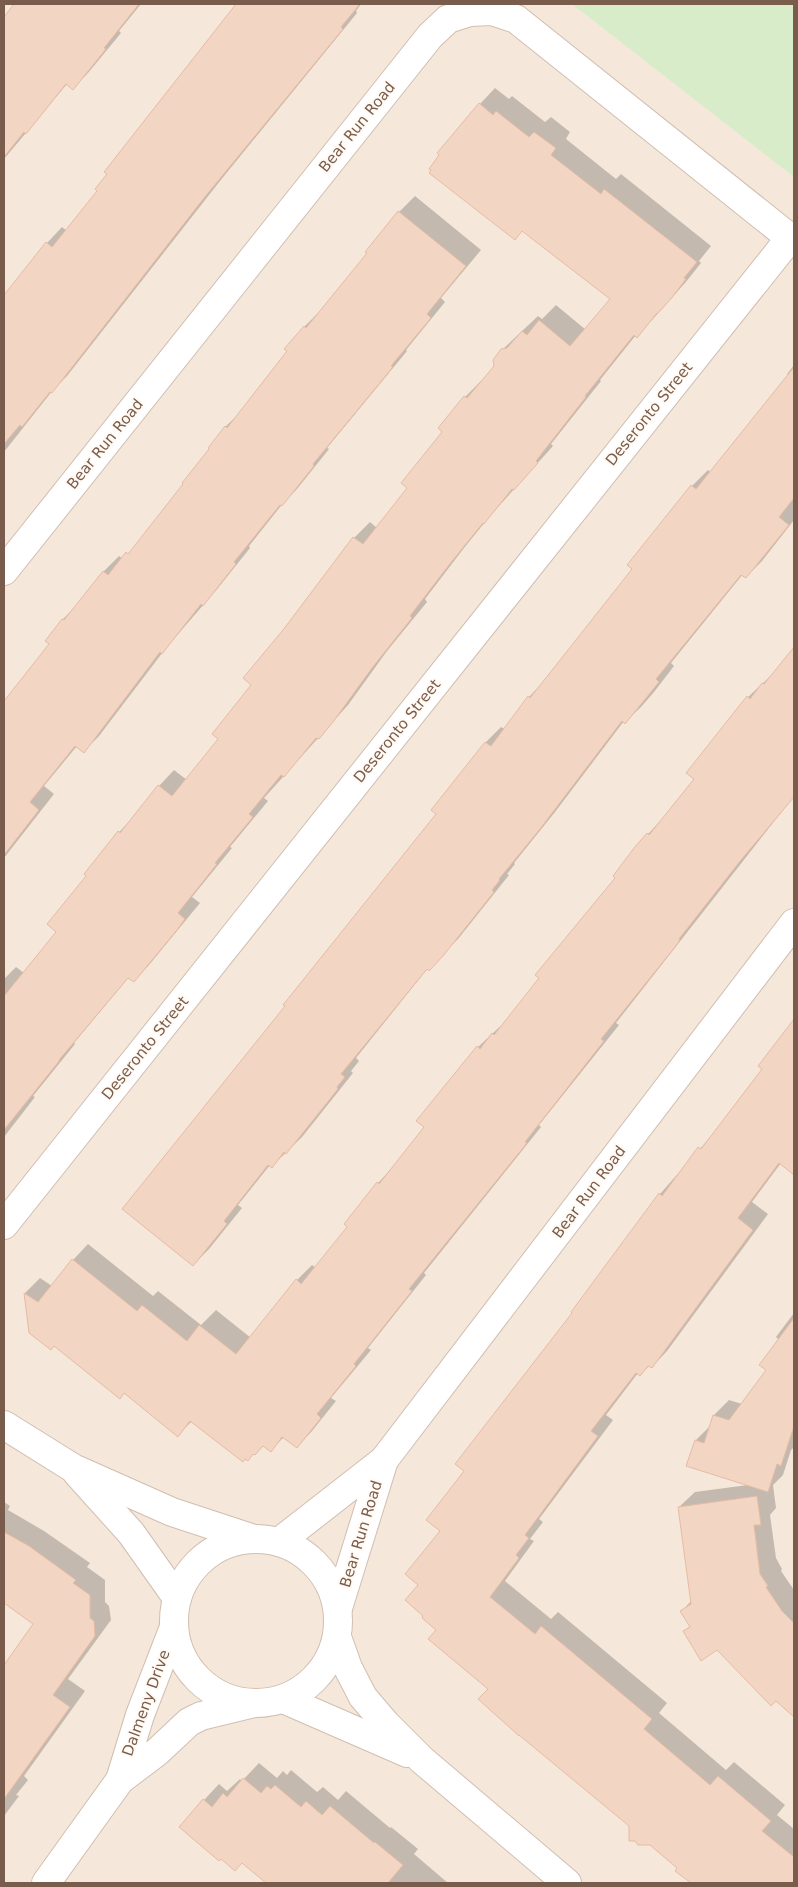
<svg xmlns="http://www.w3.org/2000/svg" width="798" height="1887" font-family="'DejaVu Sans',sans-serif">
<rect width="100%" height="100%" fill="#fdf6ec"/>
<rect fill="#f5e8da" x="4" y="4" width="790" height="1879"/>
<path fill="#d8ecc9" d="M 572,4 L 794,4 L 794,177 Z"/>
<g fill="#0003">
<path d="M 16,4 L 141,4 L 119,31 L 121,33 L 88,73 L 73,88 L 67,84 L 4,159 L 4,19 Z"/>
<path d="M 238,4 L 361,4 L 356,11 L 357,13 L 220,181 L 67,376 L 53,390 L 4,452 L 4,297 L 47,243 L 62,227 L 67,231 L 99,191 L 109,174 L 106,171 Z"/>
<path d="M 495,88 L 509,99 L 512,96 L 545,122 L 551,117 L 570,132 L 566,139 L 616,179 L 621,174 L 711,246 L 699,261 L 701,263 L 685,283 L 652,320 L 636,335 L 600,380 L 601,381 L 551,444 L 553,446 L 490,516 L 464,548 L 425,599 L 427,602 L 387,651 L 348,705 L 264,798 L 268,801 L 230,847 L 232,848 L 192,897 L 200,903 L 149,965 L 134,981 L 129,977 L 74,1043 L 75,1044 L 33,1096 L 35,1097 L 4,1137 L 4,979 L 16,967 L 24,973 L 58,932 L 88,876 L 119,832 L 135,816 L 159,786 L 174,770 L 187,780 L 220,739 L 284,631 L 354,538 L 370,522 L 377,528 L 409,488 L 465,397 L 481,381 L 482,382 L 495,366 L 502,350 L 538,316 L 542,319 L 556,305 L 586,330 L 612,299 L 480,104 Z"/>
<path d="M 415,196 L 481,250 L 441,298 L 445,302 L 406,350 L 407,351 L 327,448 L 329,449 L 297,489 L 284,502 L 249,546 L 250,548 L 218,588 L 166,648 L 99,736 L 84,751 L 77,746 L 44,786 L 54,794 L 4,858 L 4,704 L 51,643 L 47,640 L 63,619 L 77,605 L 104,571 L 119,556 L 123,559 L 143,538 L 211,449 L 225,427 L 241,412 L 289,351 L 304,327 L 320,311 L 368,253 L 367,252 L 399,212 Z"/>
<path d="M 794,365 L 794,520 L 762,561 L 746,577 L 743,574 L 671,663 L 674,666 L 654,692 L 641,707 L 625,722 L 624,721 L 555,812 L 514,863 L 515,864 L 507,874 L 509,875 L 458,939 L 428,968 L 356,1058 L 359,1061 L 351,1071 L 353,1073 L 302,1137 L 272,1166 L 270,1165 L 238,1205 L 242,1208 L 209,1249 L 193,1265 L 438,814 L 433,809 L 486,742 L 501,727 L 505,729 L 529,697 L 545,680 L 634,568 L 629,564 L 692,486 L 708,470 L 711,473 L 789,376 L 787,374 Z"/>
<path d="M 794,649 L 794,796 L 616,1023 L 619,1025 L 539,1125 L 541,1127 L 424,1273 L 426,1275 L 368,1348 L 371,1350 L 331,1398 L 336,1401 L 312,1431 L 297,1447 L 284,1437 L 271,1450 L 264,1445 L 255,1454 L 192,1421 L 178,1435 L 124,1392 L 55,1345 L 30,1332 L 25,1293 L 40,1278 L 52,1286 L 73,1260 L 88,1244 L 153,1296 L 158,1291 L 201,1325 L 216,1310 L 251,1338 L 297,1280 L 312,1265 L 316,1268 L 349,1227 L 345,1224 L 378,1183 L 393,1167 L 426,1127 L 478,1047 L 507,1020 L 617,878 L 648,834 L 663,818 L 695,778 L 748,697 L 779,668 Z"/>
<path d="M 794,1020 L 794,1172 L 781,1163 L 752,1202 L 768,1214 L 667,1351 L 652,1367 L 650,1365 L 640,1375 L 638,1373 L 606,1415 L 613,1420 L 539,1519 L 543,1522 L 530,1539 L 534,1541 L 505,1581 L 551,1619 L 558,1612 L 667,1703 L 659,1713 L 726,1770 L 734,1762 L 785,1805 L 777,1815 L 794,1829 L 794,1883 L 699,1883 L 630,1825 L 489,1688 L 438,1630 L 420,1584 L 465,1471 L 574,1313 L 660,1194 L 714,1133 L 764,1069 L 759,1066 Z"/>
<path d="M 794,1313 L 794,1447 L 791,1450 L 783,1475 L 773,1485 L 776,1508 L 770,1515 L 776,1558 L 782,1569 L 781,1571 L 794,1590 L 794,1682 L 771,1705 L 718,1649 L 684,1632 L 691,1625 L 682,1611 L 691,1601 L 679,1507 L 695,1492 L 748,1485 L 688,1465 L 696,1440 L 711,1425 L 714,1415 L 729,1400 L 742,1404 L 768,1370 L 779,1340 L 776,1337 Z"/>
<path d="M 4,1502 L 10,1506 L 8,1510 L 44,1531 L 90,1563 L 87,1567 L 105,1580 L 105,1602 L 109,1606 L 111,1620 L 68,1679 L 85,1691 L 24,1776 L 28,1780 L 16,1795 L 19,1796 L 4,1816 L 4,1736 L 12,1727 L 4,1722 L 4,1664 L 5,1665 L 35,1623 L 4,1601 Z"/>
<path d="M 259,1763 L 277,1778 L 283,1771 L 287,1775 L 291,1770 L 317,1792 L 323,1787 L 338,1800 L 346,1791 L 390,1828 L 391,1827 L 418,1849 L 414,1854 L 448,1883 L 268,1883 L 243,1862 L 204,1800 L 219,1784 L 227,1791 L 240,1779 L 242,1781 Z"/>
</g>
<g fill="#f3d5c3" stroke="#e6bba3">
<path d="M 14,4 L 139,4 L 104,48 L 106,49 L 73,90 L 66,84 L 26,134 L 24,132 L 4,157 L 4,17 Z"/>
<path d="M 236,4 L 360,4 L 341,27 L 343,29 L 204,198 L 52,393 L 50,392 L 22,427 L 20,425 L 4,444 L 4,295 L 46,242 L 52,247 L 97,191 L 95,189 L 107,174 L 104,172 Z"/>
<path d="M 479,103 L 493,115 L 496,111 L 529,137 L 534,132 L 556,148 L 551,155 L 601,194 L 604,189 L 697,262 L 684,278 L 686,279 L 670,300 L 657,314 L 657,313 L 637,338 L 634,335 L 585,396 L 586,397 L 536,461 L 538,463 L 514,490 L 512,489 L 484,524 L 483,523 L 449,565 L 410,616 L 412,618 L 372,668 L 333,722 L 319,739 L 316,738 L 284,777 L 281,775 L 249,814 L 253,817 L 215,863 L 217,864 L 178,913 L 185,919 L 177,930 L 134,982 L 128,978 L 59,1060 L 60,1060 L 4,1130 L 4,996 L 56,932 L 47,924 L 86,876 L 84,874 L 118,831 L 120,833 L 158,785 L 172,796 L 218,739 L 212,734 L 251,685 L 243,678 L 283,630 L 353,537 L 363,544 L 407,488 L 401,483 L 442,432 L 438,428 L 464,396 L 467,398 L 494,366 L 493,360 L 501,349 L 507,348 L 522,331 L 527,335 L 539,320 L 570,346 L 610,299 L 522,231 L 515,240 L 429,173 L 431,170 L 429,169 L 439,155 L 437,153 Z"/>
<path d="M 398,211 L 466,266 L 427,314 L 431,318 L 391,366 L 393,367 L 313,464 L 314,466 L 282,506 L 280,505 L 234,562 L 236,564 L 203,606 L 201,604 L 162,654 L 160,652 L 84,753 L 75,746 L 30,802 L 39,810 L 4,855 L 4,701 L 49,644 L 45,641 L 62,619 L 64,620 L 103,571 L 108,575 L 126,552 L 128,554 L 183,484 L 182,483 L 209,449 L 208,448 L 225,426 L 227,428 L 287,351 L 284,349 L 304,326 L 306,328 L 367,253 L 365,252 Z"/>
<path d="M 794,367 L 794,498 L 779,517 L 789,525 L 746,578 L 741,575 L 656,679 L 659,682 L 625,724 L 622,721 L 540,829 L 499,879 L 500,880 L 492,890 L 494,892 L 443,956 L 429,971 L 427,969 L 387,1018 L 341,1074 L 345,1077 L 337,1087 L 338,1089 L 286,1154 L 284,1152 L 272,1168 L 268,1165 L 224,1221 L 227,1224 L 193,1266 L 122,1209 L 285,1006 L 283,1005 L 436,814 L 431,810 L 485,742 L 491,746 L 528,696 L 530,698 L 632,569 L 627,565 L 691,485 L 696,489 Z"/>
<path d="M 794,647 L 794,797 L 741,860 L 679,939 L 680,940 L 675,947 L 601,1039 L 604,1041 L 525,1142 L 527,1143 L 409,1289 L 412,1291 L 354,1364 L 356,1366 L 317,1414 L 321,1418 L 297,1448 L 282,1437 L 271,1452 L 263,1446 L 255,1455 L 253,1454 L 248,1461 L 245,1459 L 243,1462 L 190,1421 L 178,1437 L 124,1393 L 120,1399 L 54,1346 L 51,1350 L 29,1333 L 24,1293 L 38,1302 L 72,1259 L 137,1311 L 142,1305 L 187,1341 L 199,1325 L 236,1354 L 296,1279 L 301,1284 L 347,1227 L 344,1224 L 377,1182 L 379,1184 L 424,1127 L 416,1121 L 477,1046 L 480,1049 L 492,1033 L 494,1035 L 539,978 L 535,975 L 615,878 L 613,876 L 634,848 L 647,833 L 649,835 L 694,779 L 686,773 L 747,696 L 750,699 L 762,683 L 764,684 Z"/>
<path d="M 794,1019 L 794,1175 L 779,1163 L 738,1218 L 753,1230 L 652,1368 L 648,1366 L 640,1376 L 636,1373 L 591,1431 L 598,1436 L 525,1535 L 529,1538 L 516,1555 L 519,1558 L 490,1597 L 535,1634 L 541,1626 L 652,1719 L 644,1729 L 710,1785 L 718,1776 L 771,1821 L 762,1831 L 794,1857 L 794,1883 L 691,1883 L 675,1871 L 677,1868 L 650,1845 L 638,1845 L 635,1841 L 629,1841 L 629,1826 L 519,1735 L 519,1736 L 478,1699 L 488,1689 L 428,1639 L 436,1630 L 422,1618 L 423,1616 L 405,1600 L 418,1585 L 405,1574 L 440,1531 L 426,1520 L 464,1471 L 455,1464 L 572,1313 L 571,1312 L 659,1193 L 662,1196 L 698,1147 L 701,1149 L 762,1069 L 758,1066 Z"/>
<path d="M 794,1318 L 794,1426 L 781,1466 L 777,1464 L 768,1492 L 686,1466 L 695,1440 L 704,1443 L 713,1415 L 729,1420 L 766,1370 L 759,1365 Z"/>
<path d="M 757,1496 L 761,1525 L 754,1525 L 760,1574 L 768,1586 L 766,1587 L 782,1611 L 794,1623 L 794,1717 L 776,1701 L 771,1706 L 717,1650 L 701,1661 L 683,1631 L 690,1627 L 680,1611 L 691,1604 L 678,1507 Z"/>
<path d="M 4,1532 L 29,1546 L 76,1580 L 73,1583 L 90,1595 L 90,1618 L 94,1621 L 95,1636 L 53,1695 L 70,1707 L 4,1799 L 4,1665 L 33,1624 L 4,1603 Z"/>
<path d="M 243,1778 L 261,1793 L 267,1786 L 271,1789 L 275,1785 L 301,1807 L 306,1801 L 322,1815 L 330,1806 L 374,1843 L 375,1842 L 403,1865 L 388,1883 L 266,1883 L 242,1863 L 235,1871 L 221,1859 L 219,1861 L 179,1827 L 203,1799 L 212,1807 L 223,1793 L 227,1797 Z"/>
</g>
<g fill="none" stroke-linecap="round" stroke-linejoin="round">
<g stroke="#d1beb0" stroke-width="30">
<g id="minor">
<path d="M 4,571 L 430,36 L 448,19 L 470,12 L 492,11 L 516,19 L 794,241"/>
<path d="M 4,1225 L 790,238"/>
<path d="M 279,1542 L 384,1460 L 794,923"/>
<path d="M 338,1608 L 384,1460"/>
<path d="M 120,1780 L 140,1715 L 174,1627"/>
<path d="M 46,1883 L 120,1780 L 157,1752 L 189,1722 L 201,1716 L 254,1703"/>
</g>
</g>
<g stroke="#d1beb0" stroke-width="30">
<g id="tertiary">
<path d="M 4,1425 L 73,1468 L 172,1512 L 251,1538"/>
<path d="M 77,1473 L 131,1533 L 177,1598"/>
<circle cx="256" cy="1621" r="82"/>
<path d="M 337,1637 L 348,1668 L 363,1697 L 386,1724 L 422,1760 L 567,1883"/>
<path d="M 283,1699 L 407,1753"/>
</g>
</g>
<use href="#minor" stroke="#fff" stroke-width="28"/>
<use href="#tertiary" stroke="#fff" stroke-width="28"/>
</g>
<g text-anchor="middle" dominant-baseline="central" stroke-width="4" stroke-linejoin="round" paint-order="stroke">
<g font-size="15" fill="#7a5c4d" stroke="#fffaf3">
<text transform="translate(357 127) rotate(-51)">Bear Run Road</text>
<text transform="translate(649 414) rotate(-51)">Deseronto Street</text>
<text transform="translate(105 444) rotate(-51)">Bear Run Road</text>
<text transform="translate(397 731) rotate(-51)">Deseronto Street</text>
<text transform="translate(145 1048) rotate(-51)">Deseronto Street</text>
<text transform="translate(589 1192) rotate(-53)">Bear Run Road</text>
<text transform="translate(361 1534) rotate(-73)">Bear Run Road</text>
<text transform="translate(146 1703) rotate(-70)">Dalmeny Drive</text>
</g>
</g>
<rect width="798" height="1887" fill="none" stroke="#7a5c4d" stroke-width="10"/>
</svg>
